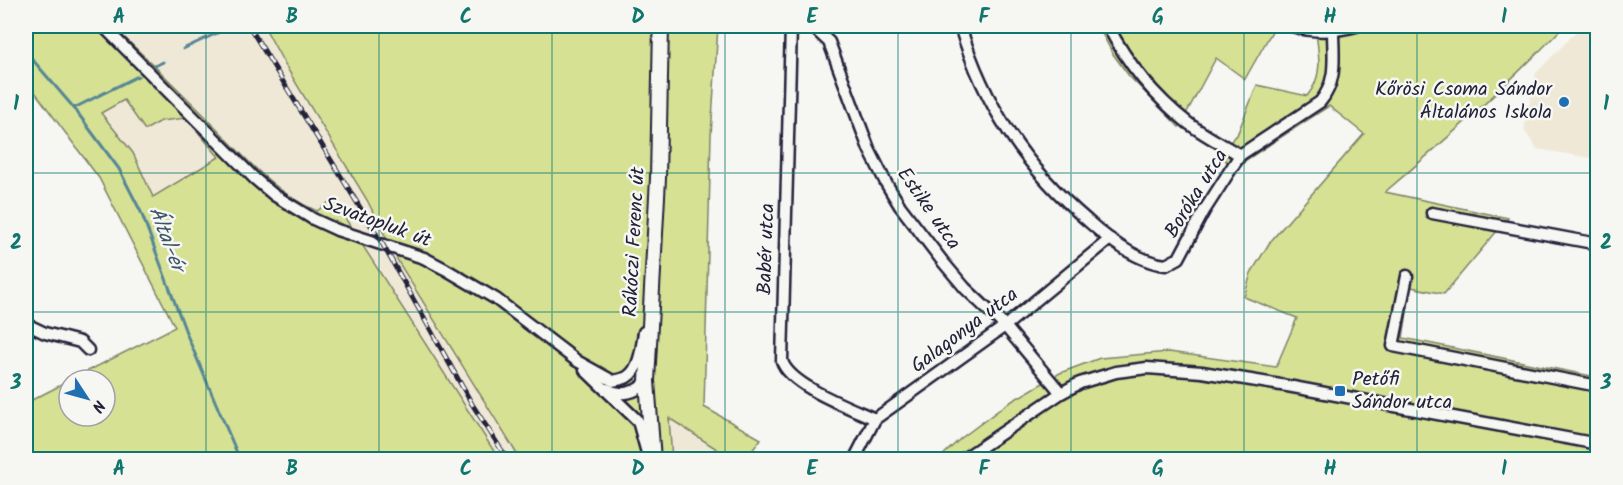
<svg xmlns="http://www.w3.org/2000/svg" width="1623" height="485" font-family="Kalam,sans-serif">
<rect width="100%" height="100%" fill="#f6f6f2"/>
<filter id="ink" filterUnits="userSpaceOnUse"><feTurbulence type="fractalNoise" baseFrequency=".0167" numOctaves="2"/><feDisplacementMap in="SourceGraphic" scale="12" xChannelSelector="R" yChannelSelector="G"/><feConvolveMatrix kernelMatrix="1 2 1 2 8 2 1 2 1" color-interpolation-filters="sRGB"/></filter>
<g filter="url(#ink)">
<g fill="#f0e8d7">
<path d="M 112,26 L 264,26 L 285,65 L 367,200 L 399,263 L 520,459 L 499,459 L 333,200 L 317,211 L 302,204 L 276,185 L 256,168 L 162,73 Z"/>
<path d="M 1581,27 L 1597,30 L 1597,159 L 1537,149 L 1524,130 L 1536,73 Z"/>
<path d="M 124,100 L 145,130 L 161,121 L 186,118 L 219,157 L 153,197 L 133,153 L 101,112 Z"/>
<path d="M 669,417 L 732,459 L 672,459 Z"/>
</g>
<g fill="#d6e194" stroke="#7c8268" stroke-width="1.5" fill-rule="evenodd">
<path d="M 26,26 L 112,26 C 144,55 174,85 205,116 C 238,150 272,192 317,211 L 333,199 L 499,459 L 26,459 L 26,403 L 69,381 L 69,416 L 105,416 L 105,380 L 70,380 L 175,327 L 99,178 L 26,80 ZM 124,100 L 145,130 L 161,121 L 186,118 L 219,157 L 153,197 L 133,153 L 101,113 Z"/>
<path d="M 264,26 L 718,26 L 711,135 L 704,407 L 761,439 L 751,452 L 761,459 L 732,459 L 669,418 L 672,459 L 520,459 L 399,263 L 367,200 L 285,65 Z"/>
<path d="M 1098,26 L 1275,26 L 1245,79 L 1216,58 L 1179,127 L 1129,76 L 1113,54 Z"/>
<path d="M 1315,26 L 1564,26 C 1508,85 1447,139 1385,192 L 1508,218 L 1444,294 L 1411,287 L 1403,338 L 1597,377 L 1597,459 L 938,460 L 960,439 L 1007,404 L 1060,373 L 1100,358 L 1169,352 L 1276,367 L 1297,318 L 1244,297 L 1251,273 L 1270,242 L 1364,134 L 1329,106 L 1246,160 L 1238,170 L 1225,160 L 1222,150 L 1237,135 L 1257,85 L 1307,96 C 1325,75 1318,51 1315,26 Z"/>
</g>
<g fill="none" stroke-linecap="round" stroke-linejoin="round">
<g stroke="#568696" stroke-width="3">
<path d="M 183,49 L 232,26"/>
<path d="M 26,52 L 74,108 L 119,169 L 141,212 L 187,335 L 240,460"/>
<path d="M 151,68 L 163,62"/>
<path d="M 74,108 L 138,76"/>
</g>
<g stroke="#22223b" stroke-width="15">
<g id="minor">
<path d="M 103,26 L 255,179 L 274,195 L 313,219 L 337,230 L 424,258 L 445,269 L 496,299 L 577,361 L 613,381 C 617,380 624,379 627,377 C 640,370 642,345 644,332"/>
<path d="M 791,26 L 782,361 C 790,386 851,408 875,419"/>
<path d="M 804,26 L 815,29 L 829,42 L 869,149 L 886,183 L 900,206 L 943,262 L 965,288 L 1005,326 L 1061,393"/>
<path d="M 960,26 C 984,105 1025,167 1088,221 C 1109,240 1138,262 1166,265 L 1179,258 L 1204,211 L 1240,155 L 1320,102 C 1338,81 1333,56 1333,31"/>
<path d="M 1108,26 C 1127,63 1155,97 1188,123 C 1204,135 1223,145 1240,155"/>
<path d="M 1292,26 C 1313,33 1334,32 1356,26"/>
<path d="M 1432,213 L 1598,244"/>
<path d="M 1407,276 L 1393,346 L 1598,386"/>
<path d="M 26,324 L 45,333 L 80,342 L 88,350"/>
<path d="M 585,370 L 638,421 L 649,460"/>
<path d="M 607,389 C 621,397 637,393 647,381"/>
<path d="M 854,460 L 875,419 L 1005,326 L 1110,239"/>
<path d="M 962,460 L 1061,393 L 1080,383 L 1116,372 L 1147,368 L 1202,372 L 1293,387 L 1598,444"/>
</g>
</g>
<g stroke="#22223b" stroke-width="18">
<path id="major" d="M 653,460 L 647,381 L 658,178 L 661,26"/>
</g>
<use href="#minor" stroke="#f6f6f2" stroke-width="10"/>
<use href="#major" stroke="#f6f6f2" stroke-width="14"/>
<g stroke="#22223b" stroke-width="5">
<path id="rail" d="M 249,26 L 383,245 L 472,404 L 508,460"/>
</g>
<use href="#rail" stroke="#f6f6f2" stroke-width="3" stroke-dasharray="9" stroke-linecap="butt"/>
</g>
</g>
<path fill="none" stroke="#0f766e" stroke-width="1.5" stroke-opacity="0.55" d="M 206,26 L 206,460M 379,26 L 379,460M 552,26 L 552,460M 725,26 L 725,460M 898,26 L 898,460M 1071,26 L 1071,460M 1244,26 L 1244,460M 1417,26 L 1417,460M 26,173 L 1598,173M 26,312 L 1598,312"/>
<g fill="#1f6fb2" stroke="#f6f6f2" stroke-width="2">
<circle cx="1564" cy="102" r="6"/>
<rect x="1334" y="385" width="12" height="12" rx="3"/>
</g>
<g text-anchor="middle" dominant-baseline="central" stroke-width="5" stroke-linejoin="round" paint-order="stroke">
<g font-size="20" fill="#22223b" stroke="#f6f6f2" text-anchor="end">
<text x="1552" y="90">Kőrösi Csoma Sándor<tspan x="1552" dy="23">Általános Iskola</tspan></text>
<text x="1352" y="380" text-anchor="start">Petőfi<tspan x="1352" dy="23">Sándor utca</tspan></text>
</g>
<g font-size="20" fill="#22223b" stroke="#f6f6f2">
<text transform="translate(1197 194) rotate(-58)">Boróka utca</text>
<text transform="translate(928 209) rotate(55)">Estike utca</text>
<text transform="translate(377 223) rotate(20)">Szvatopluk út</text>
<text transform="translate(635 242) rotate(-87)">Rákóczi Ferenc út</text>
<text transform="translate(767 249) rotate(-88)">Babér utca</text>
<text transform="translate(965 331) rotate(-37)">Galagonya utca</text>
</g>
<g font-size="21" font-style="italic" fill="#3c5469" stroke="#f6f6f2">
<text transform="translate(166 239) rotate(69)">Által-ér</text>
</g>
</g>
<rect width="1623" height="485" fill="none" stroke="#f6f6f2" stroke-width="66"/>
<g transform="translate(87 398) rotate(126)"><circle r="28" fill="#f6f6f2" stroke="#a1a1a9" stroke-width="1.5"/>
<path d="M0-4.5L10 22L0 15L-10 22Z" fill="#1f6fb2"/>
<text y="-9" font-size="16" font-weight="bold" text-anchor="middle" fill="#22223b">N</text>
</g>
<rect x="33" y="33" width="1557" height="419" fill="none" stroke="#0f766e" stroke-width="2"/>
<g font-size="20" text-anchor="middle" font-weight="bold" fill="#0f766e">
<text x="119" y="23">A</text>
<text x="292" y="23">B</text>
<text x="466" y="23">C</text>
<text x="638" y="23">D</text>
<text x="812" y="23">E</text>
<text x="984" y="23">F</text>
<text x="1158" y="23">G</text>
<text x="1330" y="23">H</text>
<text x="1504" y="23">I</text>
<text x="16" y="110">1</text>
<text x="1606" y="110">1</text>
<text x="16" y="249">2</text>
<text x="1606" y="249">2</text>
<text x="16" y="389">3</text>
<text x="1606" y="389">3</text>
<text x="119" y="475">A</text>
<text x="292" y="475">B</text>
<text x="466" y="475">C</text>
<text x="638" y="475">D</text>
<text x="812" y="475">E</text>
<text x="984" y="475">F</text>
<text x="1158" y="475">G</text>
<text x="1330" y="475">H</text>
<text x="1504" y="475">I</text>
</g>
</svg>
